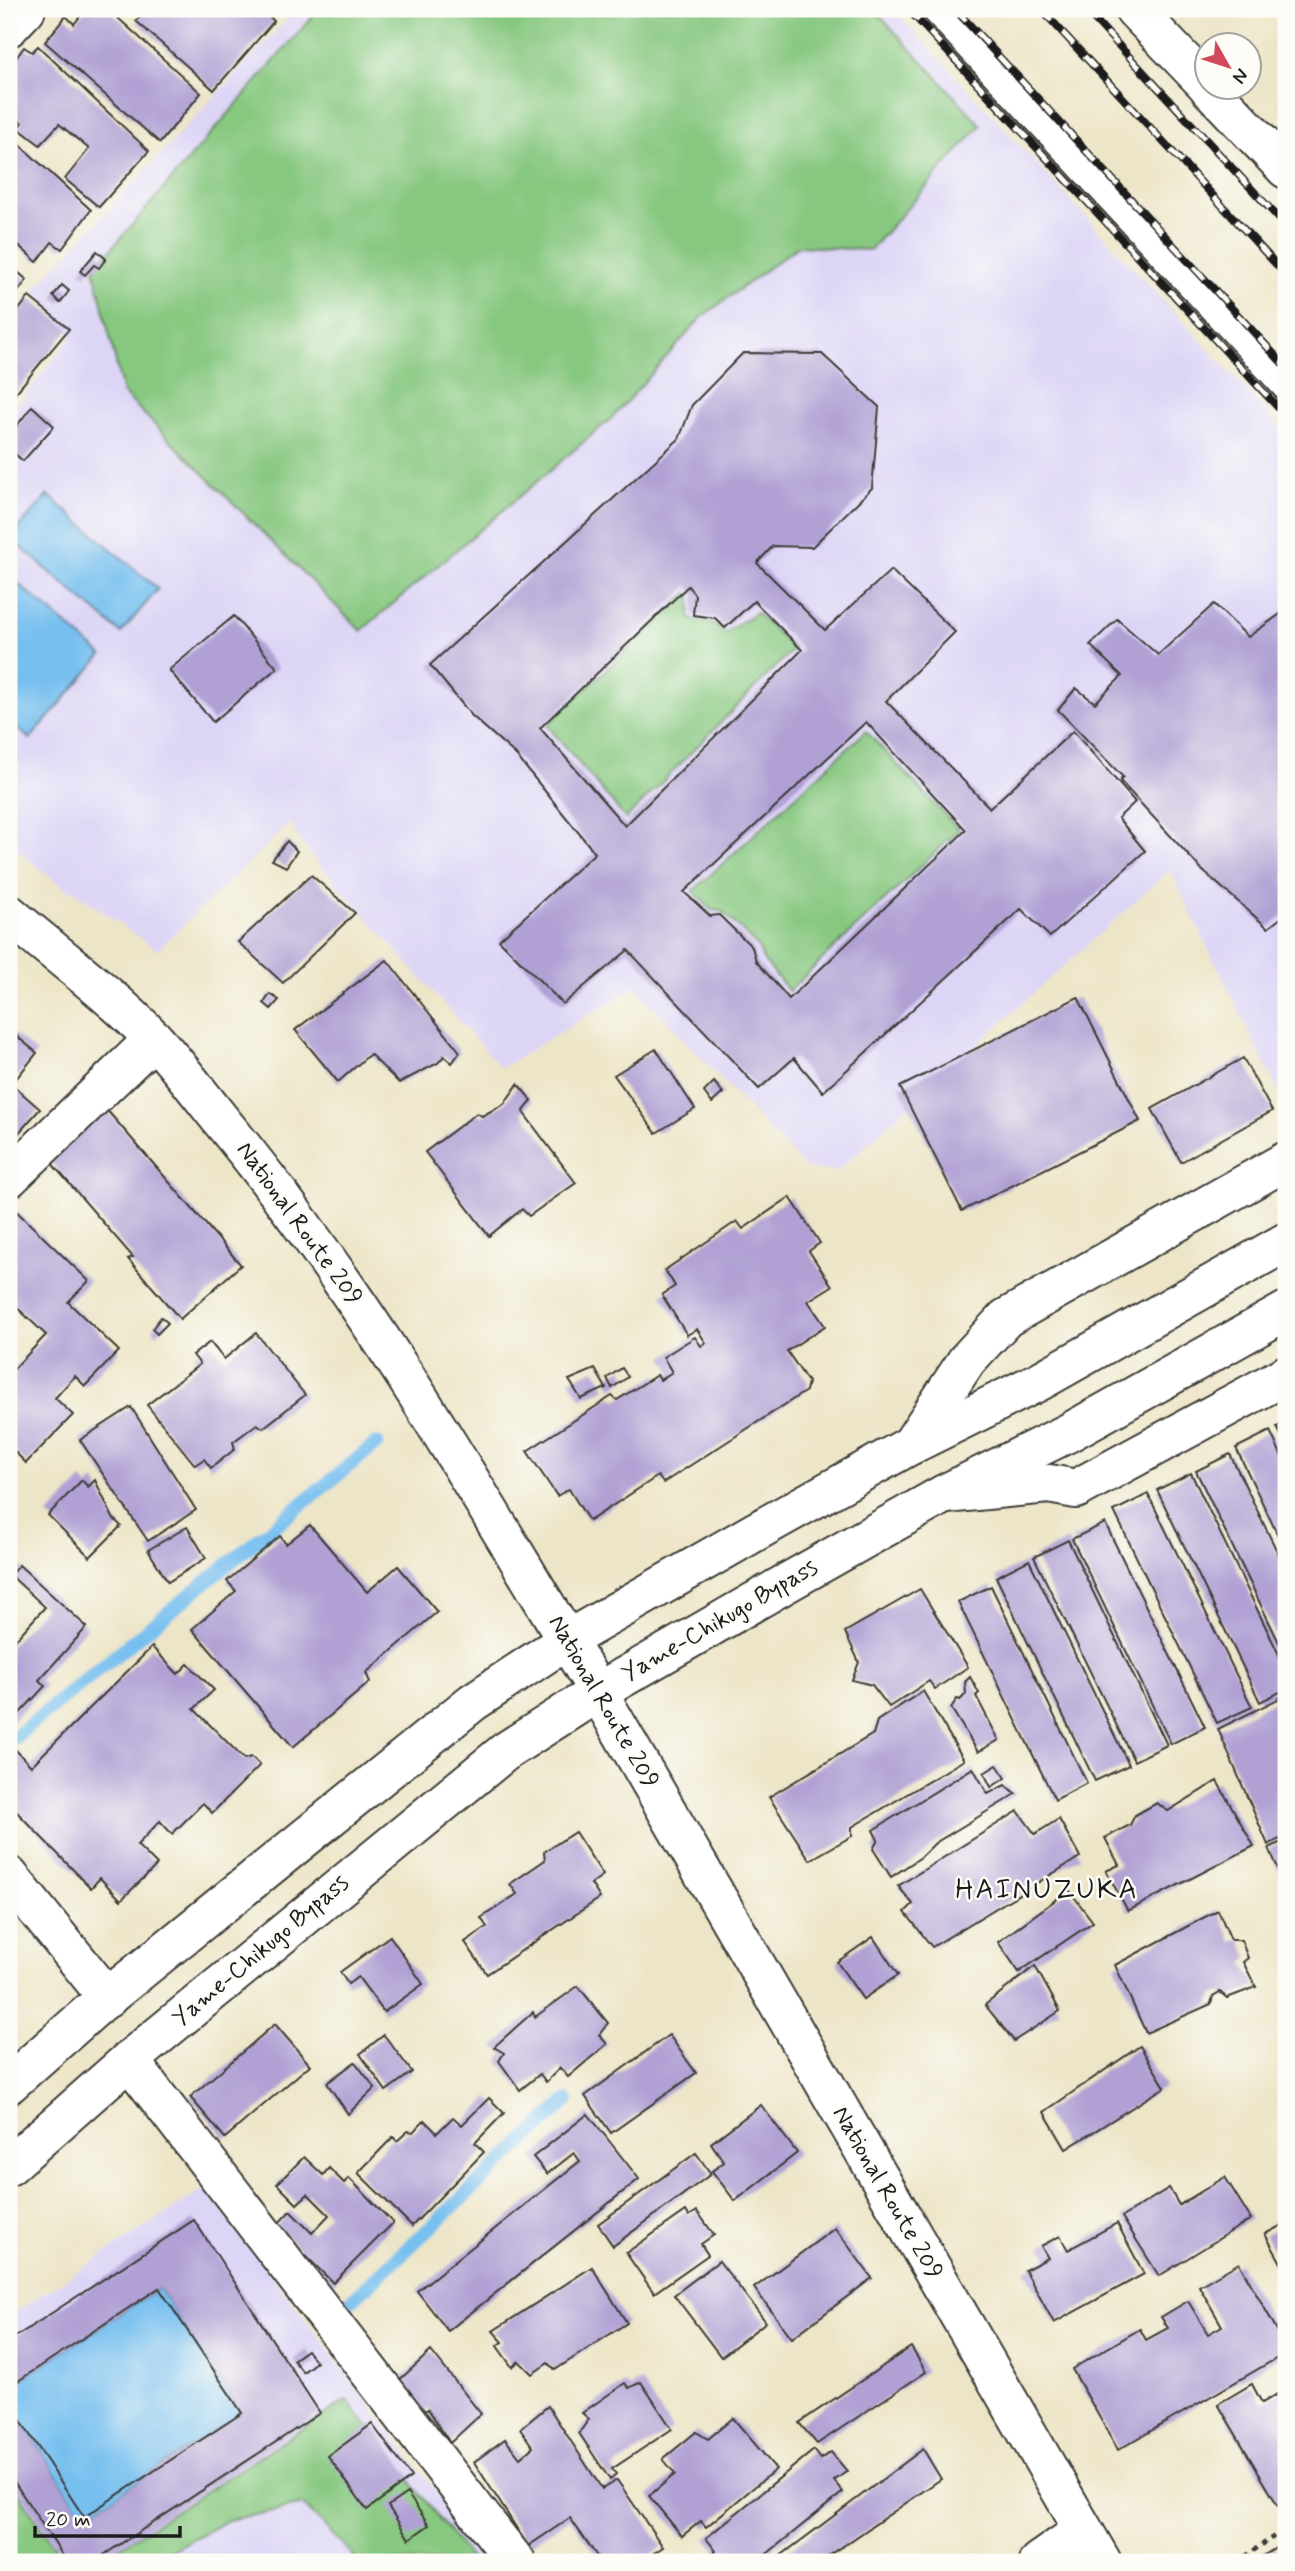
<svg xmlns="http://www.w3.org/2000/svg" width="1295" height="2571" font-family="Mynerve,sans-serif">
<rect width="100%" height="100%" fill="#fdfcf7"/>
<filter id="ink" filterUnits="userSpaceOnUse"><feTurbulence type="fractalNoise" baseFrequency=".0143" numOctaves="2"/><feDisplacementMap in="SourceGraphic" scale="14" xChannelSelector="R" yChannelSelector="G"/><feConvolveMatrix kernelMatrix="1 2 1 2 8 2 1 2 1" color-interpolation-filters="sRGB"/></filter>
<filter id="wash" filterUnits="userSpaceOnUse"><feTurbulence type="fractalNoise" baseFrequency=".00686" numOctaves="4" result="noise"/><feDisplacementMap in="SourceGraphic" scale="28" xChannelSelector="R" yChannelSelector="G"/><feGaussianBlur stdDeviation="1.57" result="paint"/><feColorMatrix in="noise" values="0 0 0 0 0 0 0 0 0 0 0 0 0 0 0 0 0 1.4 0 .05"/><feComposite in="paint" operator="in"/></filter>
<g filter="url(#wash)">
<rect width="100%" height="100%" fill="#ede5c7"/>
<g fill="#ddd5f6">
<path d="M 297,9 L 893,9 L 1286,433 L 1286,1107 L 1170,870 L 837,1171 L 806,1169 L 635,987 L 501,1068 L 303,846 L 290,823 L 157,950 L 75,892 L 66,889 L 9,843 L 9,415 L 72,336 L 33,290 Z"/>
<path d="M 206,2188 L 489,2562 L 9,2562 L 9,2316 Z"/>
</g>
<g fill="#87c880" stroke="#52724e" stroke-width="2">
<path d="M 319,9 L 874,9 L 981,125 L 870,250 L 798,246 L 702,317 L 614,416 L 361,631 L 123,393 L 94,269 Z"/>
<path d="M 688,593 L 691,598 L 690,619 L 713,624 L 725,633 L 756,612 L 793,649 L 626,819 L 547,725 Z"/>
<path d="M 866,731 L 959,830 L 789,991 L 763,960 L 758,947 L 722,911 L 711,910 L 693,891 Z"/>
<path d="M 347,2400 L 473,2562 L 357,2562 L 351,2553 L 304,2505 L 228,2520 L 149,2562 L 96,2562 Z"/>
<path d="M 9,2478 L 64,2562 L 9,2562 Z"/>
</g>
<g fill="#77bfef" stroke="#4a6e86" stroke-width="2">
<path d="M 48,495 L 158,589 L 121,633 L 10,538 Z"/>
<path d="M 9,576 L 102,655 L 30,739 L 9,721 Z"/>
<path d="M 159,2288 L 242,2413 L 84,2517 L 9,2403 L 9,2387 Z"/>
</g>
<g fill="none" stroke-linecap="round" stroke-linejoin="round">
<g stroke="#77bfef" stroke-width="14">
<path d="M 9,1742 L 377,1443"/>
<path d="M 352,2300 L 567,2101"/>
</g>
</g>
<g id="blocks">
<g fill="#b0a0d4" fill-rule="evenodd">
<path d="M 86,9 L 108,9 L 201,93 L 160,143 L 45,42 L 66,16 L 74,24 Z"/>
<path d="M 146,9 L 273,9 L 268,15 L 274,21 L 214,90 L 136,21 Z"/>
<path d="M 38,46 L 149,151 L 99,207 L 65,179 L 89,149 L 59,124 L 40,145 L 18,128 L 22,123 L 9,112 L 9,68 L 24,47 L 32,52 Z"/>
<path d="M 9,135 L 91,210 L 62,249 L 52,242 L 37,262 L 9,237 Z"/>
<path d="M 97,251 L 106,259 L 99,268 L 94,265 L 85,275 L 80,271 Z"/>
<path d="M 9,256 L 16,262 L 12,267 L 27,280 L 11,300 Z"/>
<path d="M 62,285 L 69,291 L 60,303 L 53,296 Z"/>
<path d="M 29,297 L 69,329 L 9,401 L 9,322 Z"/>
<path d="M 743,353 L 822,354 L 879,407 L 872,488 L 812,547 L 773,546 L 757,563 L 825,630 L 891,570 L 955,632 L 886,701 L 990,808 L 1073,731 L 1135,802 L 1118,818 L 1145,851 L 1050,937 L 1021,909 L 823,1092 L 794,1058 L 759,1089 L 628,950 L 563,1004 L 499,940 L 595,853 L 515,754 L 472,716 L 430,665 L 679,439 L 692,405 ZM 688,586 L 695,595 L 693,615 L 715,618 L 725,628 L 754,601 L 802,650 L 625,826 L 540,728 ZM 866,722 L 966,830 L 789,999 L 756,961 L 752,947 L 719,915 L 710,916 L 684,892 Z"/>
<path d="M 32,406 L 54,426 L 23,461 L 9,449 L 9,436 Z"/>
<path d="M 1214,604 L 1248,637 L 1286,610 L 1286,914 L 1268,928 L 1202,870 L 1120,781 L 1123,777 L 1058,710 L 1076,688 L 1095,703 L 1122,676 L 1090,645 L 1117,619 L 1158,655 Z"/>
<path d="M 234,616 L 277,668 L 213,722 L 169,670 Z"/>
<path d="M 287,841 L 297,851 L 286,867 L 272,860 Z"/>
<path d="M 311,875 L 355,913 L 283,983 L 238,942 Z"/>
<path d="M 387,960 L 460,1052 L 452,1063 L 444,1056 L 438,1063 L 399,1083 L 370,1054 L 338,1082 L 295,1030 Z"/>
<path d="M 270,994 L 279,1000 L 271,1009 L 264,1003 Z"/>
<path d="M 1078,997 L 1140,1121 L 962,1211 L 900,1087 Z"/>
<path d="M 9,1030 L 37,1053 L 16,1079 L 9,1074 Z"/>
<path d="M 656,1049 L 695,1109 L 656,1133 L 614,1075 Z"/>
<path d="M 1243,1058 L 1272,1111 L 1181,1162 L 1152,1109 Z"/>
<path d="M 9,1082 L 40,1109 L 15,1137 L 9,1131 Z"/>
<path d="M 714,1082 L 723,1093 L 712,1103 L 704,1092 Z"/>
<path d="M 518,1084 L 532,1101 L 523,1112 L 576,1183 L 529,1216 L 522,1209 L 489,1236 L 425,1152 L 477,1113 L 482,1116 L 504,1104 Z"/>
<path d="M 106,1109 L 241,1265 L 180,1319 L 128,1259 L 133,1257 L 49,1160 Z"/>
<path d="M 790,1197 L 820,1243 L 809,1251 L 832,1286 L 808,1301 L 825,1326 L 787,1351 L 808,1382 L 806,1391 L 663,1483 L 658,1476 L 589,1521 L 569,1489 L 557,1496 L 527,1451 L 612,1396 L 617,1400 L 657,1375 L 660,1380 L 672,1372 L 663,1357 L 695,1337 L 701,1346 L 706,1343 L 697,1329 L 687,1335 L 662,1295 L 675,1286 L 665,1270 L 737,1221 L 743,1229 Z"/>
<path d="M 9,1204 L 89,1281 L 68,1302 L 119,1351 L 85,1386 L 75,1376 L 55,1398 L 73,1415 L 26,1463 L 14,1451 L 9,1457 L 9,1374 L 46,1335 L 9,1300 Z"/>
<path d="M 161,1317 L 168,1323 L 157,1334 L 152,1329 Z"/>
<path d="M 256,1333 L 305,1395 L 263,1428 L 257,1424 L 233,1442 L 235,1449 L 211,1468 L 204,1459 L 195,1465 L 147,1405 L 200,1364 L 193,1355 L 210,1342 L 224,1359 Z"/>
<path d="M 622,1368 L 628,1377 L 612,1388 L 607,1378 Z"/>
<path d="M 595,1369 L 606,1388 L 581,1399 L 569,1380 Z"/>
<path d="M 131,1407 L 196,1510 L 148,1541 L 80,1440 Z"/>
<path d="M 1286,1422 L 1286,1445 L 1277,1427 Z"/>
<path d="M 1270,1431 L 1286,1465 L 1286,1552 L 1236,1448 Z"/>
<path d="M 1230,1454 L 1286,1570 L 1286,1657 L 1196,1471 Z"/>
<path d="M 1191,1473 L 1286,1669 L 1286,1689 L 1260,1702 L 1157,1490 Z"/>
<path d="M 82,1480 L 88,1487 L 95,1480 L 113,1518 L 121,1526 L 90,1557 L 48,1515 Z"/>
<path d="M 1148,1494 L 1252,1707 L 1217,1723 L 1114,1511 Z"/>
<path d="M 1105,1523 L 1205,1727 L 1171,1744 L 1072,1539 Z"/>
<path d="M 310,1525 L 367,1592 L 398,1566 L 437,1612 L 366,1673 L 370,1682 L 293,1747 L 192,1629 L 236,1591 L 227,1581 L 280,1536 L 286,1544 Z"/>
<path d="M 187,1527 L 206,1558 L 168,1582 L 148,1550 Z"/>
<path d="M 1068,1540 L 1167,1745 L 1134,1761 L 1034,1557 Z"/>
<path d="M 1029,1560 L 1129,1765 L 1095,1781 L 996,1577 Z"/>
<path d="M 19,1565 L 87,1627 L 39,1680 L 45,1686 L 9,1725 L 9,1647 L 45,1607 L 10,1575 Z"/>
<path d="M 991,1586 L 1087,1783 L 1055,1800 L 958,1602 Z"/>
<path d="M 920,1589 L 968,1667 L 935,1689 L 929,1681 L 889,1707 L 872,1685 L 852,1680 L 859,1662 L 845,1632 Z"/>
<path d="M 152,1647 L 178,1674 L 188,1664 L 214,1690 L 194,1709 L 244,1759 L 252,1757 L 260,1765 L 212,1813 L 203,1803 L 172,1834 L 160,1821 L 137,1845 L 157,1865 L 121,1900 L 100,1878 L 91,1888 L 9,1804 L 9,1743 L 31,1766 Z"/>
<path d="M 970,1677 L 979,1693 L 976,1696 L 999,1740 L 978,1752 L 951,1708 L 957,1699 L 960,1700 L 966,1694 L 965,1682 Z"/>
<path d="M 923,1691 L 964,1760 L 852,1827 L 852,1836 L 810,1860 L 769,1797 L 873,1734 L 877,1721 Z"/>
<path d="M 1286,1695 L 1286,1836 L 1268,1845 L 1218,1729 Z"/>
<path d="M 997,1765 L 1006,1778 L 991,1787 L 984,1773 Z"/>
<path d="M 973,1768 L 988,1794 L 1005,1785 L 1016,1794 L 935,1843 L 921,1857 L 891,1877 L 873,1849 L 878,1840 L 873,1830 Z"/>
<path d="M 1217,1781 L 1254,1846 L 1128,1911 L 1106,1871 L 1119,1865 L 1105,1838 L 1130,1825 L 1135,1815 L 1157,1803 L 1168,1811 Z"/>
<path d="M 1018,1811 L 1035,1834 L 1059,1819 L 1080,1857 L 932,1947 L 905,1912 L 913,1904 L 898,1886 Z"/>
<path d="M 575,1832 L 603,1875 L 591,1884 L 600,1898 L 487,1974 L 465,1942 L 487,1927 L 481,1918 L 517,1894 L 510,1884 L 545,1860 L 544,1852 Z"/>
<path d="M 1286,1840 L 1286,1887 L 1269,1848 Z"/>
<path d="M 1069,1890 L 1093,1922 L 1019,1972 L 998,1942 Z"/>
<path d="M 1218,1910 L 1231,1940 L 1241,1940 L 1248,1958 L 1243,1962 L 1256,1987 L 1227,1998 L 1220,1992 L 1213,1996 L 1211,2004 L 1146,2033 L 1115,1965 Z"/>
<path d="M 390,1936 L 423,1984 L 384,2012 L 358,1977 L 348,1984 L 340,1972 Z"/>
<path d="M 873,1937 L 898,1975 L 863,1999 L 837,1962 Z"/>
<path d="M 1035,1966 L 1060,2011 L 1014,2041 L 985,2005 Z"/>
<path d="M 578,1986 L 608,2023 L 599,2035 L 607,2044 L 568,2077 L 560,2068 L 546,2082 L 540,2074 L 520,2090 L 499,2061 L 504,2053 L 494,2047 L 533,2012 L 535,2017 Z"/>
<path d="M 275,2024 L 310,2065 L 225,2138 L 190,2097 Z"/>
<path d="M 384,2035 L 412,2072 L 386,2091 L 360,2054 Z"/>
<path d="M 669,2035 L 696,2073 L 611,2133 L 585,2096 Z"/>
<path d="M 1140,2046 L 1165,2087 L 1066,2149 L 1044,2112 Z"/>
<path d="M 355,2062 L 375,2088 L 348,2114 L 327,2083 Z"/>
<path d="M 489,2098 L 504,2113 L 475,2143 L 484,2152 L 412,2226 L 358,2173 L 393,2137 L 397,2141 L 408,2131 L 413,2132 L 424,2120 L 437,2133 L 453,2117 L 462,2125 Z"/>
<path d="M 761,2105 L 797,2153 L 735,2201 L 712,2171 L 724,2162 L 711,2143 Z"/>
<path d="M 588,2114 L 639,2179 L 448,2331 L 417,2291 L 580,2161 L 574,2153 L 547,2174 L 533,2157 Z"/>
<path d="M 696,2153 L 711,2174 L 613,2246 L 598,2224 Z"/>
<path d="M 304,2157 L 323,2175 L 329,2168 L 344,2183 L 349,2178 L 393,2223 L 333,2283 L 276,2226 L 290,2211 L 312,2233 L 329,2215 L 308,2194 L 297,2204 L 277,2184 Z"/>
<path d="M 1225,2177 L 1251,2219 L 1159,2276 L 1122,2217 L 1169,2188 L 1179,2205 Z"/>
<path d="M 686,2211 L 689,2216 L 697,2211 L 714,2235 L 701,2244 L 708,2255 L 654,2293 L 626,2253 Z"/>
<path d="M 194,2220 L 320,2413 L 93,2562 L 67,2562 L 9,2474 L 9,2403 L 84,2517 L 242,2413 L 159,2288 L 9,2387 L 9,2341 Z"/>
<path d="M 1117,2223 L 1144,2274 L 1054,2323 L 1025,2270 L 1048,2258 L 1041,2246 L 1060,2236 L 1068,2250 Z"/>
<path d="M 1286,2223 L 1286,2272 L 1265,2234 Z"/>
<path d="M 835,2228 L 872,2278 L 792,2338 L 754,2288 Z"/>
<path d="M 719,2261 L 766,2322 L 721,2357 L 674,2295 Z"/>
<path d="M 1239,2263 L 1286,2346 L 1286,2353 L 1118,2450 L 1072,2369 L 1140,2329 L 1146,2340 L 1168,2328 L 1161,2317 L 1188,2301 L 1208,2334 L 1222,2326 L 1199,2286 Z"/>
<path d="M 592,2267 L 627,2323 L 555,2370 L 548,2363 L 532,2374 L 519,2361 L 512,2367 L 497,2346 L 503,2342 L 493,2331 Z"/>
<path d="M 911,2347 L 926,2372 L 817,2444 L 799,2423 Z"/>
<path d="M 307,2350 L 316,2362 L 303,2372 L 293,2360 Z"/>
<path d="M 431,2351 L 481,2414 L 450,2443 L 428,2409 L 422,2413 L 396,2383 Z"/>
<path d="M 641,2382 L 672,2429 L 612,2469 L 616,2474 L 610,2480 L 579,2433 L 589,2419 L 582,2413 L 625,2383 L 629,2388 Z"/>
<path d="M 1252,2384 L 1262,2403 L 1286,2389 L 1286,2514 L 1284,2516 L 1218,2404 Z"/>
<path d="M 548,2406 L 602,2489 L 617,2480 L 663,2547 L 640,2562 L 601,2562 L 570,2518 L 528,2546 L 474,2462 L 505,2439 L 520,2458 L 533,2447 L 520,2429 Z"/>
<path d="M 733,2418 L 776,2469 L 706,2527 L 701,2521 L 682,2536 L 649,2496 L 675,2474 L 663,2459 L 696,2432 L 708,2439 Z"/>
<path d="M 372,2424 L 411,2477 L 367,2510 L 328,2456 Z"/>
<path d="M 923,2449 L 941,2479 L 820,2562 L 783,2562 L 779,2557 Z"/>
<path d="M 814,2450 L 821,2459 L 831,2452 L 847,2471 L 834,2481 L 843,2492 L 757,2562 L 702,2562 L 716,2551 L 706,2538 Z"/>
<path d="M 407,2493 L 429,2525 L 409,2539 L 388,2506 Z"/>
<path d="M 1276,2548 L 1284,2562 L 1253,2562 Z"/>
</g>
</g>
</g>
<g filter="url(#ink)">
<use href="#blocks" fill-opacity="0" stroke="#3b3a36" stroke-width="2"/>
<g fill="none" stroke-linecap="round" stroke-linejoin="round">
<g stroke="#3b3a36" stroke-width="28">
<path id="service" d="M 933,9 L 1286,389"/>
</g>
<g stroke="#3b3a36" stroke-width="42">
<g id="minor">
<path d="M 1134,9 L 1208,86"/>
<path d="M 9,27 L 26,9"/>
<path d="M 1209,88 L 1286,169"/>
<path d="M 9,1178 L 154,1039"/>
<path d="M 911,1445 L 967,1360 L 1006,1318 L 1286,1161"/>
<path d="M 946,1494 L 1049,1484 L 1076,1489 L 1286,1375"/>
<path d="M 9,1876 L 108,1998"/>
<path d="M 129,2060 L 516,2562"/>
<path d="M 1038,2562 L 1082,2531"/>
</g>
</g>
<g stroke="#3b3a36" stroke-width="42">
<g id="trunk">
<path d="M 9,914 C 57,955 108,992 153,1038 C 178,1064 200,1095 223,1123 C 367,1298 481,1498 598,1692 L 1102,2562"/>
<path d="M 9,2084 L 98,2005 L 473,1702 L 567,1640 L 755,1532 L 911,1445 L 1040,1381 L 1286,1242"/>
<path d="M 9,2166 L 129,2060 L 506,1751 L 598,1692 L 790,1581 L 944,1494 L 1068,1433 L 1286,1311"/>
</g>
</g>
<path stroke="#3b3a36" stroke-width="4.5" stroke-dasharray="5 5" stroke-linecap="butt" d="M 1237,2562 L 1286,2528"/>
<use href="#service" stroke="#fff" stroke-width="24"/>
<use href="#minor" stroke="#fff" stroke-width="38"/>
<use href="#trunk" stroke="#fff" stroke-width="38"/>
<g stroke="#1c1c1c" stroke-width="8">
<g id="rail">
<path d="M 908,9 L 1286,416"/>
<path d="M 955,9 L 1286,367"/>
<path d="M 1041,9 L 1286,275"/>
<path d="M 1085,9 L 1286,226"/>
</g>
</g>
<use href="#rail" stroke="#fdfcf7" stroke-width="5" stroke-dasharray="16" stroke-linecap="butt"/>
</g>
</g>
<g text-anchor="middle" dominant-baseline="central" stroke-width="5" stroke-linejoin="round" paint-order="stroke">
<g font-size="24" fill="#1c1c1c" stroke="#fdfcf7">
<text transform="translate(299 1224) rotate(54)">National Route 209</text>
<text transform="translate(720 1621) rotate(-30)">Yame-Chikugo Bypass</text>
<text transform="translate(603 1702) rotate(60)">National Route 209</text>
<text transform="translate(261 1951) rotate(-40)">Yame-Chikugo Bypass</text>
<text transform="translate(887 2193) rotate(60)">National Route 209</text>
</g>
<g font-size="28" letter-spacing="2" fill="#1c1c1c" stroke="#fdfcf7">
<text x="1047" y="1890">HAINUZUKA</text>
</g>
</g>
<rect width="1295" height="2571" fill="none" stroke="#fdfcf7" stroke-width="35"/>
<g transform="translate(1228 66) rotate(129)"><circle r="33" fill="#fdfcf7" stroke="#a3a29f" stroke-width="2"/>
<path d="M0-5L12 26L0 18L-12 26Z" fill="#d1495b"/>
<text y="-10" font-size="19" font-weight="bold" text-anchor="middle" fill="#1c1c1c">N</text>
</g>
<path d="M35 2526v10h145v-10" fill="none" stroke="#1c1c1c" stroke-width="3.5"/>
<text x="46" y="2526" font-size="21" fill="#1c1c1c" stroke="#fdfcf7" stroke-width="5" paint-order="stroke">20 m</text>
</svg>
